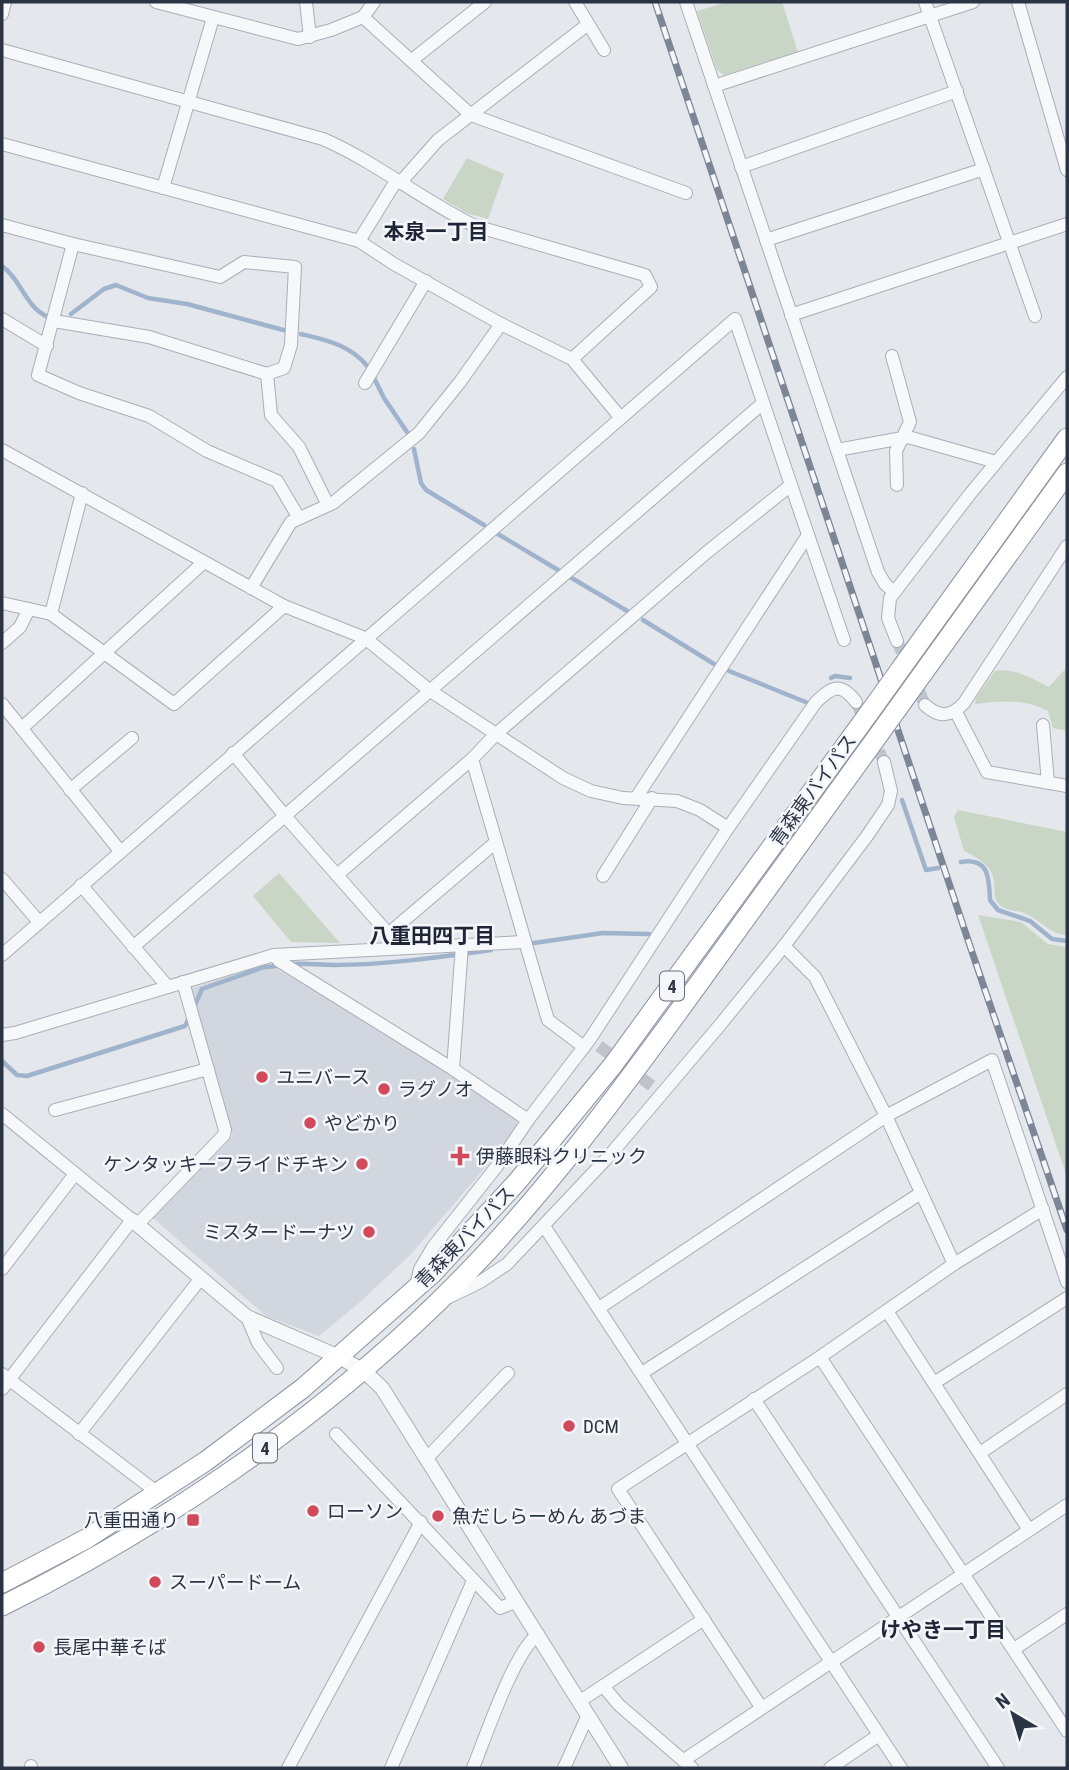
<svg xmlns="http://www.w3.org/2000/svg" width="1069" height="1770" font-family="'Roboto Condensed','Noto Sans JP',sans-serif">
<rect width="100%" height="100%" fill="#e4e7ec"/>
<path fill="#d2d6de" d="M 267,964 L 340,1004 L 516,1118 L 518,1129 L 411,1254 L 360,1302 L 319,1336 L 266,1316 L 153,1218 L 233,1136 L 191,988 Z"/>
<g fill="#c9d6c5">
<path d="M 728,2 L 782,2 L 798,52 L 724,75 L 717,70 L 697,11 Z"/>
<path d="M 467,158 L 504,174 L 488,219 L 467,213 L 443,199 Z"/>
<path d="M 1067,667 L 1067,731 L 1053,728 L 1048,711 C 1024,698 1000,701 975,704 L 976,698 L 995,671 C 1013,667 1033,679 1049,687 Z"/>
<path d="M 958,810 L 1067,832 L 1067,935 C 1049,934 1041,920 1024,913 C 1015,910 1004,911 998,903 C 993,897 995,889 994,882 C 993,866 977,857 964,851 L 954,817 Z"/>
<path d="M 279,873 L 340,943 L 291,942 L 253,896 Z"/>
<path d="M 978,915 L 1021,922 L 1048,944 L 1067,947 L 1067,1177 Z"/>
</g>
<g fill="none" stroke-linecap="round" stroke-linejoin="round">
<g stroke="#9fb4cc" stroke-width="4.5">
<path d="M 2,266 C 21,279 25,307 48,317"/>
<path d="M 71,314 L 104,289 L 116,285 L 148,298 L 187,304 L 287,331"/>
<path d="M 301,334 C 326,340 351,345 368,367"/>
<path d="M 373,376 L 384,398 L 409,435"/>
<path d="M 414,449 L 421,483 L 426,490 L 484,525"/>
<path d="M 498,534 L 558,570"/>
<path d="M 570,577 L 629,612"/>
<path d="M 643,620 L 714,664"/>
<path d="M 729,671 L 808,703"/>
<path d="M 831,678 L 835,676 L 850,678"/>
<path d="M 902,800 L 926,870 L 938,868"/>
<path d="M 961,862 C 990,857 989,880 990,900 L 998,910 L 1030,921 L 1052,939 L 1067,941"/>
<path d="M 527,944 L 603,933 L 649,934"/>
<path d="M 291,964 C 306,963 319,965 334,965 C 384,965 442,957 491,950"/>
<path d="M 194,1007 L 202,989 L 264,967 L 279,966"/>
<path d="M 2,1061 L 17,1075 L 27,1076 L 185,1026 L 189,1018"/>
</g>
<g stroke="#bfc3cb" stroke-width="12" stroke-dasharray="12 6" stroke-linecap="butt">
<path d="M 897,641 L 925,705"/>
<path d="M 856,702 L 884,762"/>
<path d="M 599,1046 L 652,1086"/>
</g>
<g stroke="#a9aeb7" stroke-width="14">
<g id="minor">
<path d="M 156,2 L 298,39 L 331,30 L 363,17 L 471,115 L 686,193"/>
<path d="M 306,2 L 310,37"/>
<path d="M 575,2 L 604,50"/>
<path d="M 686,2 L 878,572 L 885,584 L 894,592"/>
<path d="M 925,2 L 1035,316"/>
<path d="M 1018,2 L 1067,170"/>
<path d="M 2,14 L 5,2"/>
<path d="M 363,17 L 374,2"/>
<path d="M 2,50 L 323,139 C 376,162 422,200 475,226 L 645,275 L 651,287 L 572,359"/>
<path d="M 412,60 L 485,2"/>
<path d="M 714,86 L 973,2"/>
<path d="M 2,144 L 359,241 L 394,264 L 501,324 L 572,359 L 620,417"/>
<path d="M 741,167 L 957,91"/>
<path d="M 400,183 L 438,140 L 587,25"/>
<path d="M 163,188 L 213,18"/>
<path d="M 2,225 L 73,244 L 220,277 L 244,262 L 295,267 L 291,345 L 284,368 L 267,374 L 271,415 L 299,447 L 328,505"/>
<path d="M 766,240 L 984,169"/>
<path d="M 359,241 L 396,181"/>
<path d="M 73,244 L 38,375 L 79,393 L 149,416 L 207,451 L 277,481 L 299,518"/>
<path d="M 791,315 L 1067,224"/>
<path d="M 2,319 L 47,346"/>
<path d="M 54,321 L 149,337 L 267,374"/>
<path d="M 892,356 L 910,422 L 896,451 L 897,485"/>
<path d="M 365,383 L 426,281"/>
<path d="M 2,450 L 284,606 L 365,638 L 429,690 L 563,778 L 591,791 L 623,798 L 677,801 L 700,810 L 728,828"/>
<path d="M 837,450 L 908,437 L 996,462"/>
<path d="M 791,485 L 844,640"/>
<path d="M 251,588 L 291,522 L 333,503 L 419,433 L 460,382 L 501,324"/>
<path d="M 2,603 L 51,614 L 174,704 L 284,606"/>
<path d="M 51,614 L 82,493"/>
<path d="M 897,641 L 888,618 L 890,598 L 970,494 L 1067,377"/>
<path d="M 2,643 L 20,627 L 29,609"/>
<path d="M 2,704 L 120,851"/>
<path d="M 925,705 C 939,718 951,717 964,703 L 1067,546"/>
<path d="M 956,712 L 987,772 L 1067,786"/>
<path d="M 1043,725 L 1048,783"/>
<path d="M 22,728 L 204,562"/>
<path d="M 233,753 L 285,816 L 401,948"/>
<path d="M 70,790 L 132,738"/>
<path d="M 636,798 L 808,535"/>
<path d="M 337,875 L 472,759"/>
<path d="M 603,876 L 652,798"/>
<path d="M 2,879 L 39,922"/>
<path d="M 81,885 L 168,987"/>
<path d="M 388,934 L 496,842"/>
<path d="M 784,946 L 815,977 L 886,1116 L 954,1264"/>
<path d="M 133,947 L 763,403"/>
<path d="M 2,955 L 735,319 L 791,485 L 706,553 L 496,734 L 472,759 L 548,1020 L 584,1047"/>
<path d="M 274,955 L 279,961 L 453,1069 L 528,1120"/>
<path d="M 2,1035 L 15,1033 L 274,955 L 524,942"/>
<path d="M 453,1069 L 462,945"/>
<path d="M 55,1110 L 208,1069"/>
<path d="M 2,1114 L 132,1220 L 2,1389"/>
<path d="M 138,1224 L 224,1135 L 225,1130 L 183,982"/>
<path d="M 544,1226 L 901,1768"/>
<path d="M 2,1269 L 75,1174"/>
<path d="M 416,1287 L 420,1269 L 433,1247 L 497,1166 L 528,1120 L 590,1039 L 728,828 L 816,702 C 833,686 841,682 856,702"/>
<path d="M 449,1297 L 480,1282 L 507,1264 L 610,1155 L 720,1025 L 784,946 L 867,836 L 888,805 L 891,791 L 884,762"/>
<path d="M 599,1308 L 886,1116 L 992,1060 L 1067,1282"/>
<path d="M 887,1311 L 1029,1530"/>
<path d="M 247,1317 L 258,1343 L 277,1368"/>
<path d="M 820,1357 L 1067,1731"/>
<path d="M 642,1373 L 921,1193"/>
<path d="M 2,1374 L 158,1493"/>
<path d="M 934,1383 L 1067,1298"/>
<path d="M 754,1399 L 998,1768"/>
<path d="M 79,1434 L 201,1278"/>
<path d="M 336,1434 L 500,1608 L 517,1601"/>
<path d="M 980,1453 L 1067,1394"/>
<path d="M 428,1457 L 508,1373"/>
<path d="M 1014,1649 L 1067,1614"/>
<path d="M 603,1686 L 704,1619"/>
<path d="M 580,1701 L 603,1686 L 619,1705 L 692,1768"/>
<path d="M 761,1707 L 618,1489 L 820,1357 L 954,1264 L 1043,1209"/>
<path d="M 684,1760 L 1067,1505"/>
<path d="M 31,1768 L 31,1766"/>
<path d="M 288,1768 L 421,1522"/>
<path d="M 391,1768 L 473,1581"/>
<path d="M 473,1768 C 486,1736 513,1654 538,1634"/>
<path d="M 564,1768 L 588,1715"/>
<path d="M 830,1768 L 879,1735"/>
</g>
</g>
<g stroke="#a9aeb7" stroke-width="16">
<path id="tertiary" d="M 132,1220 L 247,1317 L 339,1357 L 364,1371 L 382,1388 L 621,1768"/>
</g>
<g stroke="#8b94a3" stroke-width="21">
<g id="trunk">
<path d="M 902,667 L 1067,438"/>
<path d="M 913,687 L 1067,473"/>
<path d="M 2,1583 L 86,1539 L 206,1461 L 303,1388 L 432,1274 L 517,1182 L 613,1065 L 869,713"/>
<path d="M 2,1606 C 160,1528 311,1425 438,1302 C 532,1211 612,1103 689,997 C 752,910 814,824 877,737"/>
</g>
</g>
<use href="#minor" stroke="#f7f8fa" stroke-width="12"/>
<use href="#tertiary" stroke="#f7f8fa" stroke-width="14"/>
<use href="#trunk" stroke="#fff" stroke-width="19"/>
<g stroke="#7d8696" stroke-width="7">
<path id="rail" d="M 655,2 L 972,952 L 1067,1230"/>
</g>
<use href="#rail" stroke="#f4f6f9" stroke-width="4.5" stroke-dasharray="13" stroke-linecap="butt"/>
<g stroke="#8b94a3" stroke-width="21" stroke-linecap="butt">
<g id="trunk-bridge">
<path d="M 869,713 L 902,667"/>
<path d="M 877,737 L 913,687"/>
</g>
</g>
<use href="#trunk-bridge" stroke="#fff" stroke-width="19"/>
</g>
<g fill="#d1495b" stroke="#f4f6f9" stroke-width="2.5">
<circle cx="262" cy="1077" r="7"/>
<circle cx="384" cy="1089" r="7"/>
<circle cx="310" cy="1123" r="7"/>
<path d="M456.5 1145.5h7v7h7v7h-7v7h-7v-7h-7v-7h7z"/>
<circle cx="362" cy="1164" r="7"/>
<circle cx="369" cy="1232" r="7"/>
<circle cx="569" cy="1426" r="7"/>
<circle cx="313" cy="1511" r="7"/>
<circle cx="438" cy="1516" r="7"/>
<rect x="186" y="1513" width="14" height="14" rx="3.5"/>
<circle cx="155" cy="1582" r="7"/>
<circle cx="39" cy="1647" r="7"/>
</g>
<g text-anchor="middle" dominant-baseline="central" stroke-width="5" stroke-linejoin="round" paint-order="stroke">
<g fill="#f4f6f9" stroke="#676e7b" stroke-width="2">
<rect x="660" y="971.5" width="24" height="29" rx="5"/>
<rect x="253" y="1433.5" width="24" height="29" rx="5"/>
</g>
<g font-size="18" font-weight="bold" fill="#2b3445">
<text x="672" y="986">4</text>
<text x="265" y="1448">4</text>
</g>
<g font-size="19" fill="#2b3445" stroke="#f4f6f9">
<text transform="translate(813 790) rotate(-54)">青森東バイパス</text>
<text transform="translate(465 1237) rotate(-46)">青森東バイパス</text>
</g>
<g font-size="19" fill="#2b3445" stroke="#f4f6f9" text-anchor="start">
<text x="276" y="1077">ユニバース</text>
<text x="398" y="1089">ラグノオ</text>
<text x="324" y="1123">やどかり</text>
<text x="476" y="1156">伊藤眼科クリニック</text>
<text x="348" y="1164" text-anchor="end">ケンタッキーフライドチキン</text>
<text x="355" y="1232" text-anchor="end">ミスタードーナツ</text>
<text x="583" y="1426">DCM</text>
<text x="327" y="1511">ローソン</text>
<text x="452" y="1516">魚だしらーめん あづま</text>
<text x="179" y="1520" text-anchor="end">八重田通り</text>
<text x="169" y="1582">スーパードーム</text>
<text x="53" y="1647">長尾中華そば</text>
</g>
<g font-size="21" font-weight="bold" fill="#1d2536" stroke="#f4f6f9">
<text x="436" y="232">本泉一丁目</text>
<text x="432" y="936">八重田四丁目</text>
<text x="943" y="1630">けやき一丁目</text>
</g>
</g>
<rect width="1069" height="1770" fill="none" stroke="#2b3445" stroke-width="7"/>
<g transform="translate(1013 1714) rotate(322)" stroke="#f4f6f9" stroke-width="5" paint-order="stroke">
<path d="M0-5L12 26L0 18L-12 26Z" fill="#2b3445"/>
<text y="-10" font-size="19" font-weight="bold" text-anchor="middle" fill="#2b3445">N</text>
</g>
</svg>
